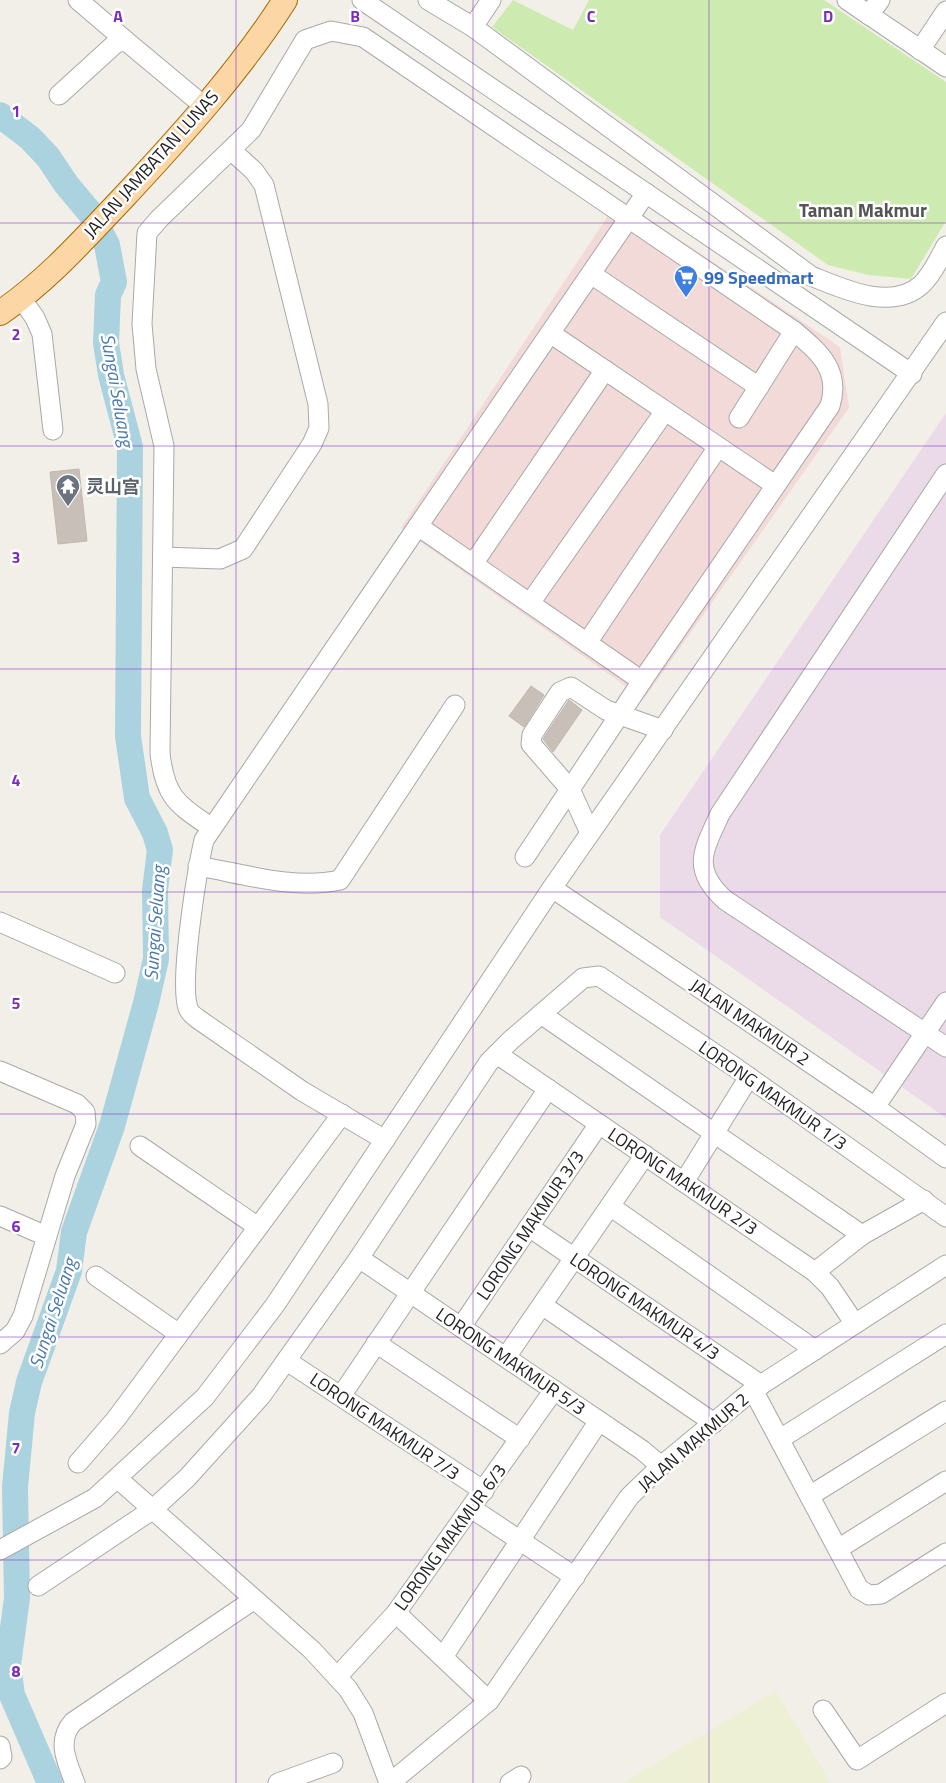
<svg xmlns="http://www.w3.org/2000/svg" width="946" height="1783" font-family="'Titillium Web','Noto Sans SC',sans-serif">
<rect width="100%" height="100%" fill="#f2efe9"/>
<path fill="#f2dad9" d="M 619,199 L 840,347 L 849,408 L 644,699 L 401,528 Z"/>
<path fill="#ebdbe8" d="M 946,413 L 946,1118 L 660,917 L 660,835 Z"/>
<path fill="#eef0d5" d="M 775,1690 L 831,1783 L 623,1783 L 775,1691 Z"/>
<path fill="#cdebb0" d="M 513,0 L 573,30 L 589,0 L 824,0 L 946,82 L 946,221 L 911,279 L 868,275 L 828,265 L 492,27 Z"/>
<g fill="none" stroke-linecap="round" stroke-linejoin="round">
<path stroke="#aad3df" stroke-width="26" d="M 0,115 L 30,138 L 48,157 L 66,184 L 91,214 L 107,245 L 114,282 L 108,295 L 106,343 L 111,375 L 130,447 L 128,736 L 137,798 L 155,833 L 160,850 L 155,890 L 156,959 L 146,1003 L 112,1126 L 74,1232 L 69,1271 L 29,1382 L 22,1413 L 15,1487 L 17,1598 L 8,1665 L 12,1695 L 50,1783"/>
</g>
<g fill="#c7bfb8" stroke="#c4b6ab">
<path d="M 79,469 L 87,541 L 58,544 L 50,472 Z"/>
<path d="M 531,686 L 544,695 L 524,727 L 509,716 Z"/>
<path d="M 569,700 L 582,710 L 553,752 L 543,739 Z"/>
</g>
<g fill="none" stroke-linecap="round" stroke-linejoin="round">
<g stroke="#a9a9a9" stroke-width="21">
<g id="minor">
<path d="M 78,0 L 126,41"/>
<path d="M 362,0 L 912,374"/>
<path d="M 428,0 L 473,27 L 811,276 C 841,288 891,312 921,285 C 932,275 939,259 946,246"/>
<path d="M 847,0 L 946,67"/>
<path d="M 869,15 L 880,0"/>
<path d="M 473,27 L 491,0"/>
<path d="M 920,50 L 946,11"/>
<path d="M 59,95 L 116,43 L 126,41 L 204,106"/>
<path d="M 591,274 L 759,387"/>
<path d="M 21,298 L 35,318 L 42,334 L 53,430"/>
<path d="M 550,333 L 775,485"/>
<path d="M 739,418 L 794,331"/>
<path d="M 946,474 L 720,814 C 703,851 691,869 725,900 L 946,1047"/>
<path d="M 163,557 L 220,559 L 243,549 L 312,444 L 319,428 L 318,404 L 264,185 L 254,171 L 231,150"/>
<path d="M 473,564 L 605,370"/>
<path d="M 530,603 L 665,411"/>
<path d="M 587,643 L 718,447"/>
<path d="M 642,681 L 418,526 L 646,193"/>
<path d="M 212,828 C 177,804 165,798 160,753 L 164,446 L 146,369 L 142,324 L 147,233 L 159,219 L 251,130 L 305,40 L 331,31 L 363,37 L 794,331 C 819,352 841,370 830,406 L 642,681 L 525,857"/>
<path d="M 590,833 L 570,789 L 531,744 L 532,735 L 560,692 L 571,687 L 606,710 L 663,730"/>
<path d="M 198,866 C 244,874 294,890 340,880 L 455,705"/>
<path d="M 552,888 L 875,1107 L 946,1158"/>
<path d="M 0,922 L 115,973"/>
<path d="M 541,1014 L 862,1235"/>
<path d="M 497,1054 L 815,1272 L 830,1287 L 855,1324"/>
<path d="M 0,1071 L 77,1104 L 85,1112 L 86,1124 L 65,1176 L 23,1316 L 15,1331 L 0,1344"/>
<path d="M 875,1107 L 946,1002"/>
<path d="M 385,1140 L 302,1091 L 198,1019 C 194,1016 189,1012 188,1008 C 179,981 197,871 204,840 L 418,526"/>
<path d="M 140,1146 L 258,1227"/>
<path d="M 684,1182 L 749,1077"/>
<path d="M 610,1206 L 815,1350"/>
<path d="M 0,1216 L 46,1236"/>
<path d="M 529,1227 L 761,1385"/>
<path d="M 359,1258 L 642,1450 L 661,1466"/>
<path d="M 815,1272 L 862,1235 L 924,1200"/>
<path d="M 96,1276 L 179,1334"/>
<path d="M 542,1305 L 714,1423"/>
<path d="M 461,1327 L 599,1124"/>
<path d="M 376,1343 L 520,1439"/>
<path d="M 506,1357 L 645,1155"/>
<path d="M 287,1361 L 484,1491"/>
<path d="M 753,1390 L 859,1589 L 869,1595 L 881,1594 L 946,1553"/>
<path d="M 341,1396 L 548,1089"/>
<path d="M 780,1439 L 946,1334"/>
<path d="M 78,1463 L 116,1419 L 342,1114"/>
<path d="M 117,1478 L 312,1650 L 348,1689 L 363,1713 L 389,1783"/>
<path d="M 811,1495 L 946,1411"/>
<path d="M 471,1508 L 575,1577"/>
<path d="M 838,1549 L 946,1481"/>
<path d="M 0,1550 L 95,1498 L 205,1397 L 275,1305 L 552,888 L 946,322"/>
<path d="M 38,1586 L 152,1510 L 187,1478 L 261,1396 L 359,1258 L 489,1062 L 511,1040 L 583,978 L 599,976 L 736,1068 L 946,1217"/>
<path d="M 396,1613 L 489,1701"/>
<path d="M 443,1657 L 599,1421"/>
<path d="M 337,1677 L 396,1613 L 554,1390"/>
<path d="M 823,1710 L 857,1760 L 946,1703"/>
<path d="M 0,1746 L 2,1757 L 0,1759"/>
<path d="M 75,1783 C 67,1762 56,1741 73,1722 L 253,1600"/>
<path d="M 278,1783 L 333,1763"/>
<path d="M 390,1783 L 489,1701 L 629,1497 L 661,1466 L 753,1390 L 946,1265"/>
<path d="M 510,1783 L 521,1776"/>
</g>
</g>
<g stroke="#a06b00" stroke-width="26">
<path id="major" d="M 0,313 C 47,281 83,240 122,199 C 179,138 240,71 285,0"/>
</g>
<use href="#minor" stroke="#fff" stroke-width="19"/>
<use href="#major" stroke="#fcd6a4" stroke-width="24"/>
</g>
<path fill="none" stroke="#7b2cbf" stroke-width="1" stroke-opacity="0.55" d="M 236,0 L 236,1783M 473,0 L 473,1783M 709,0 L 709,1783M 0,223 L 946,223M 0,446 L 946,446M 0,669 L 946,669M 0,892 L 946,892M 0,1114 L 946,1114M 0,1337 L 946,1337M 0,1560 L 946,1560"/>
<defs>
<g id="supermarket-pin" transform="scale(1.25)"><path d="M0 17L-7.5 6A9.5 9.5 0 1 1 7.5 6Z" fill="#3f7fe0" stroke="#fff"/><path d="M-6-5.5h2.5l.6 2H6L4.5 2H-2.5L-4.4-4H-6ZM-1.5 3.2a1.3 1.3 0 1 0 .1 0ZM3 3.2a1.3 1.3 0 1 0 .1 0Z" fill="#fff"/></g>
<g id="temple-pin" transform="scale(1.25)"><path d="M0 17L-7.5 6A9.5 9.5 0 1 1 7.5 6Z" fill="#6b7280" stroke="#fff"/><path d="M0-6L5-2H3V0L6.5 2.5H4V6H1.5V3h-3V6H-4V2.5H-6.5L-3 0V-2H-5Z" fill="#fff"/></g>
</defs>
<g fill-rule="evenodd">
<use href="#supermarket-pin" x="686" y="277"/>
<use href="#temple-pin" x="68" y="486"/>
</g>
<g text-anchor="middle" dominant-baseline="central" stroke-width="5" stroke-linejoin="round" paint-order="stroke">
<g font-size="18" fill="#222" stroke="#fff">
<text transform="translate(151 164) rotate(-48)">JALAN JAMBATAN LUNAS</text>
<text transform="translate(750 1022) rotate(34)">JALAN MAKMUR 2</text>
<text transform="translate(773 1095) rotate(35)">LORONG MAKMUR 1/3</text>
<text transform="translate(683 1181) rotate(34)">LORONG MAKMUR 2/3</text>
<text transform="translate(530 1225) rotate(-56)">LORONG MAKMUR 3/3</text>
<text transform="translate(645 1306) rotate(34)">LORONG MAKMUR 4/3</text>
<text transform="translate(511 1361) rotate(34)">LORONG MAKMUR 5/3</text>
<text transform="translate(385 1426) rotate(34)">LORONG MAKMUR 7/3</text>
<text transform="translate(693 1442) rotate(-41)">JALAN MAKMUR 2</text>
<text transform="translate(450 1537) rotate(-54)">LORONG MAKMUR 6/3</text>
</g>
<g font-size="18" font-weight="bold" fill="#366cbe" stroke="#fff" text-anchor="start">
<text x="704" y="277">99 Speedmart</text>
</g>
<g font-size="18" font-weight="bold" fill="#5b616d" stroke="#fff" text-anchor="start">
<text x="86" y="486">灵山宫</text>
</g>
<g font-size="19" font-weight="bold" fill="#555" stroke="#fff">
<text x="863" y="209">Taman Makmur</text>
</g>
<g font-size="19" font-style="italic" fill="#4a7aab" stroke="#fff">
<text transform="translate(118 390) rotate(80)">Sungai Seluang</text>
<text transform="translate(154 923) rotate(-86)">Sungai Seluang</text>
<text transform="translate(52 1313) rotate(-72)">Sungai Seluang</text>
</g>
</g>
<g font-size="16" text-anchor="middle" font-weight="bold" fill="#7b2cbf" stroke="#fff" stroke-width="5" stroke-linejoin="round" paint-order="stroke">
<text x="118" y="22">A</text>
<text x="355" y="22">B</text>
<text x="591" y="22">C</text>
<text x="828" y="22">D</text>
<text x="16" y="117">1</text>
<text x="16" y="340">2</text>
<text x="16" y="563">3</text>
<text x="16" y="786">4</text>
<text x="16" y="1009">5</text>
<text x="16" y="1232">6</text>
<text x="16" y="1454">7</text>
<text x="16" y="1677">8</text>
</g>
</svg>
